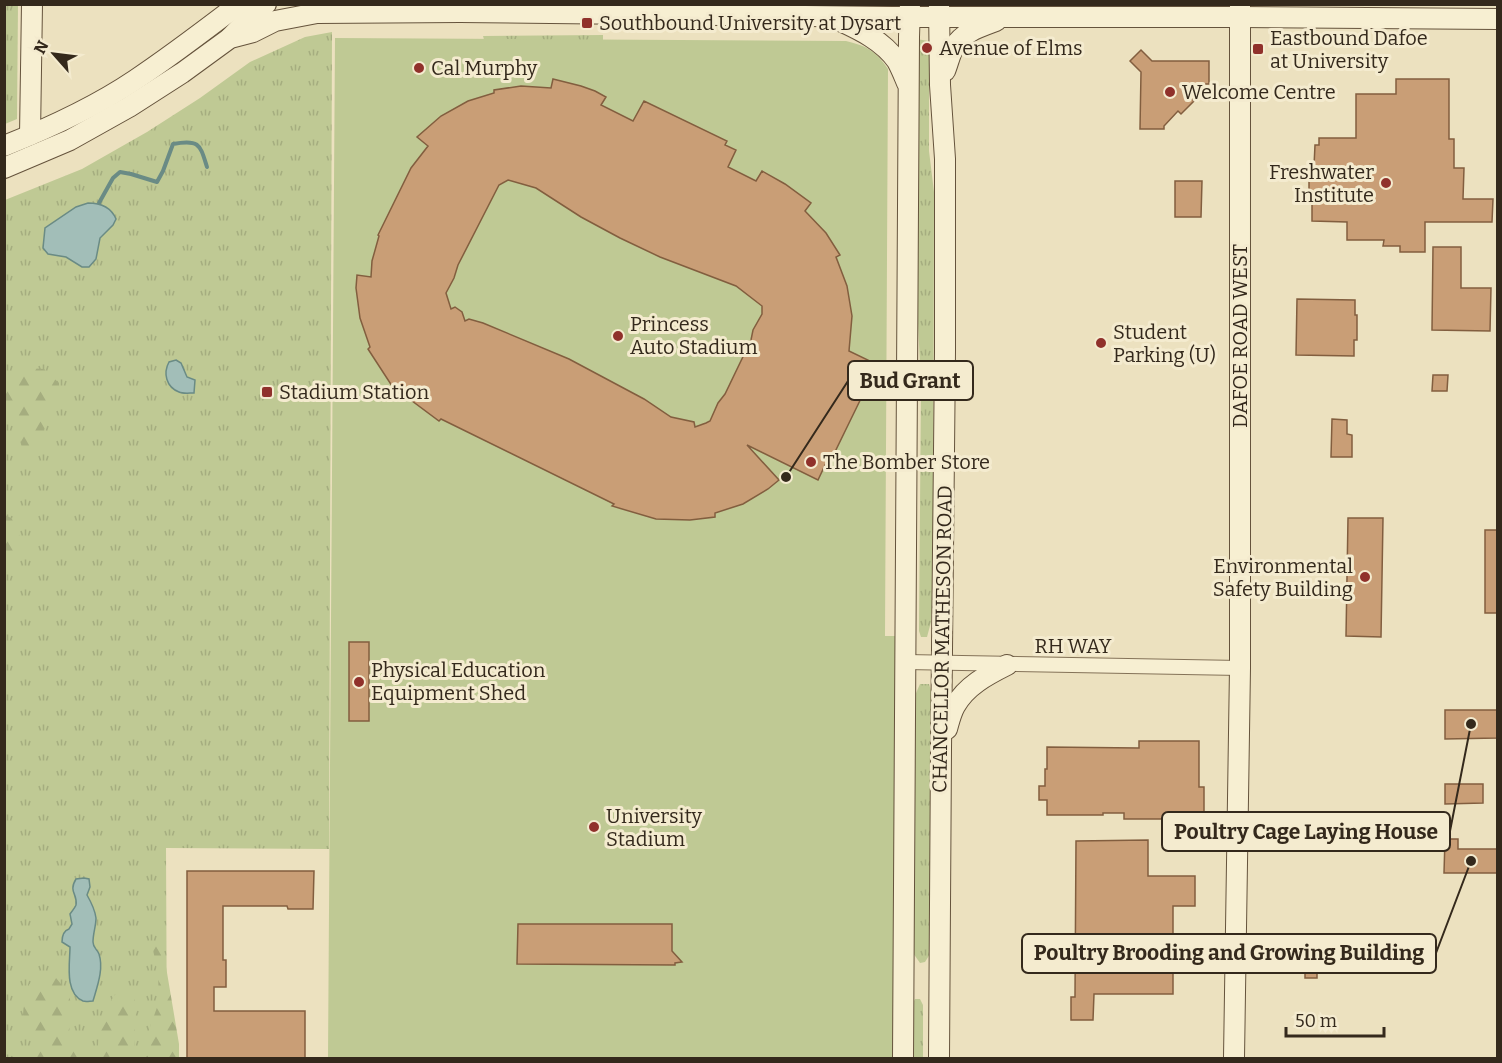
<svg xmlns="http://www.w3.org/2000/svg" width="1502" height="1063" font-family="Bitter,serif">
<defs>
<pattern id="grass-tufts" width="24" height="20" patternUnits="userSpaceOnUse" patternTransform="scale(1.5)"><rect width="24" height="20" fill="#bfc994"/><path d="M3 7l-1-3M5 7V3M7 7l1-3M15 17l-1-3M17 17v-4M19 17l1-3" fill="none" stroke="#a5ad7f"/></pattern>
<pattern id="forest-firs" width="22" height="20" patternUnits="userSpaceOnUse" patternTransform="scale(1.5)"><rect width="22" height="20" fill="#bfc994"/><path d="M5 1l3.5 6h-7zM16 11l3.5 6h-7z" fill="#a5ad7f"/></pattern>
</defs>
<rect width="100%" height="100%" fill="#ece1bf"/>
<g fill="url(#grass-tufts)">
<path d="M 5,5 L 18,5 L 17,119 L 5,124 Z"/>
<path d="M 332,32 L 329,849 L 166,848 L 167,1058 L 5,1058 L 5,200 L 82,169 L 147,132 L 200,98 L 250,62 L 305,37 Z"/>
<path d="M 603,35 L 603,49 L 488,53 L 483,36 Z"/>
<path d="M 916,39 L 929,41 L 929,151 L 934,192 L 933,596 L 931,622 L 927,637 L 921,637 L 919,631 L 921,385 L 915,261 Z"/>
<path d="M 920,684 L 929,684 L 933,697 L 931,943 L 930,954 L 925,962 L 920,963 L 913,953 L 913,700 Z"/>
<path d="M 915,999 L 920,999 L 923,1005 L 923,1058 L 910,1058 L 910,1009 Z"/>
</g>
<g fill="url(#forest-firs)">
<path d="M 27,368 L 44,369 L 59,383 L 58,399 L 42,434 L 27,457 L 21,444 L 14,414 L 4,410 L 5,389 L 18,373 Z"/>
<path d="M 5,515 L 15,520 L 20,538 L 11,556 L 5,577 Z"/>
<path d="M 161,937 L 179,1044 L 179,1058 L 149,1058 L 146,1042 L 151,1024 L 159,1002 L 158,974 L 152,945 Z"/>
<path d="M 40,973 L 52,973 L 69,994 L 72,1011 L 68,1039 L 80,1048 L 97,1051 L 103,1012 L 117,992 L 135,995 L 135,1039 L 132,1058 L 37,1058 L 23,1015 L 25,989 Z"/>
</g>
<path fill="#bfc994" d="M 335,38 L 846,41 C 867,46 876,51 888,69 L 885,636 L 896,636 L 893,1058 L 328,1058 Z"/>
<g fill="#a2beb8" stroke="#6a8b85" stroke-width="1.5">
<path d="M 88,203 C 101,203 111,207 116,219 L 113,225 L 100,238 L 96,259 L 89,267 L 82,267 L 66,257 L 48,254 L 43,248 L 45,228 L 76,207 Z"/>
<path d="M 176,360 L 181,363 L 187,377 L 195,380 L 194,393 C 189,393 183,394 179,392 C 166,387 163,373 169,362 Z"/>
<path d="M 84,878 L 89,879 L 90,887 L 87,895 C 91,902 95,910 96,918 C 96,926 93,933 93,942 C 93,948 97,949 99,954 C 104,969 97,987 93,1001 C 90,1001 86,1002 83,1001 C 64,993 70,962 70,947 L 62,942 C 62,936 63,931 69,929 L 72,924 L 70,914 C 70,914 76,906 76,905 C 78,894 68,892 76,879 Z"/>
</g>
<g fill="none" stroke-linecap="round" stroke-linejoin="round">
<path stroke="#6a8b85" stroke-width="4" d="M 99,203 L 113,178 L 120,172 L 131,174 L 157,182 L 163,171 L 173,144 C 200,139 200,145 207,167"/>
</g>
<g fill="#c99e76" stroke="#825e3f" stroke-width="1.5" fill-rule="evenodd">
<path d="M 1141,50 L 1152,61 L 1209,61 L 1209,84 L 1205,84 L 1192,99 L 1194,101 L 1181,114 L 1178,111 L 1164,126 L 1164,129 L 1140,129 L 1141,72 L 1130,61 Z"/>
<path d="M 553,79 L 581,86 L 595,91 L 606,97 L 601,105 L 633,121 L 644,101 L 727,141 L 725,145 L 736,150 L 728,167 L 756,181 L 762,171 L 785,184 L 811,203 L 805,211 L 826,233 L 840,255 L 836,257 L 847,286 L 852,316 L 849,351 L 870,361 L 863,377 L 870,380 L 830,462 L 827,461 L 818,480 L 747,445 L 779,480 L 768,489 L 743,504 L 715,513 L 715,517 L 690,520 L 656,519 L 612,506 L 614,504 L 441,419 L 439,421 L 392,386 L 368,349 L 370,347 L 360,318 L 356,288 L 357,275 L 371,277 L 372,261 L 379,236 L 378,235 L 411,168 L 428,146 L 417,137 L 441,116 L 468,101 L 494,93 L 494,90 L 521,86 L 551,88 ZM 508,180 L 536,188 L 581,217 L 620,238 L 660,257 L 736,286 L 762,306 L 762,314 L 753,330 L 751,340 L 725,394 L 718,403 L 710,421 L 706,423 L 695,427 L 694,422 L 671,417 L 644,399 L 569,359 L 483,323 L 469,319 L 465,321 L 462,312 L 455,307 L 451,309 L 446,293 L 454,278 L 458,265 L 499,185 Z"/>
<path d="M 1396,79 L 1449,79 L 1449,139 L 1454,139 L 1454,168 L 1464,168 L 1463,199 L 1493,199 L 1492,222 L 1425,222 L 1425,252 L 1400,252 L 1400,246 L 1383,246 L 1384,240 L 1347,240 L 1347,222 L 1312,221 L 1312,198 L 1309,198 L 1309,166 L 1314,166 L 1315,145 L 1319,145 L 1319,138 L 1356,138 L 1356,94 L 1396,94 Z"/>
<path d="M 1175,181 L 1202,181 L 1201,217 L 1175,217 Z"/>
<path d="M 1433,247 L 1461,247 L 1461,288 L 1491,288 L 1490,331 L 1432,330 Z"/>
<path d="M 1297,299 L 1355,300 L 1355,315 L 1357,315 L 1357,340 L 1354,340 L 1354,356 L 1296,355 Z"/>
<path d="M 1433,375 L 1448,375 L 1447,391 L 1432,391 Z"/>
<path d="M 1332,419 L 1347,420 L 1347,434 L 1352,435 L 1352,457 L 1331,457 Z"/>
<path d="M 1348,518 L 1383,518 L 1381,637 L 1346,636 Z"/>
<rect x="1485" y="530" width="12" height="83"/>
<rect x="349" y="642" width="20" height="79"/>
<path d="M 1445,710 L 1497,710 L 1497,738 L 1445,739 Z"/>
<path d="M 1139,741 L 1199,741 L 1199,787 L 1204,787 L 1204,824 L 1189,823 L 1189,819 L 1124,819 L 1124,813 L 1103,813 L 1103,815 L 1047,815 L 1047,800 L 1039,800 L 1039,786 L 1045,786 L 1045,769 L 1047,769 L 1047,747 L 1139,748 Z"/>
<path d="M 1445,784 L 1483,784 L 1483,803 L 1445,804 Z"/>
<path d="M 1445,839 L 1458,839 L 1458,849 L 1497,849 L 1497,873 L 1444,873 Z"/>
<path d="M 1148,840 L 1148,876 L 1195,876 L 1195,906 L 1173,906 L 1173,994 L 1094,994 L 1093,1020 L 1071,1020 L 1071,997 L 1075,997 L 1076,841 Z"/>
<path d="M 187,871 L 314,871 L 313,909 L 288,909 L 287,906 L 223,906 L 223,960 L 226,960 L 226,987 L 214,987 L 214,1011 L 305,1011 L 305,1058 L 187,1059 Z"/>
<path d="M 518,924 L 672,924 L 672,951 L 682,962 L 675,963 L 675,965 L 517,964 Z"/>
<rect x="1305" y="964" width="12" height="14"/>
</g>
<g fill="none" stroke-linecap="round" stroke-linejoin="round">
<g stroke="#847258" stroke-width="16">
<path id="street" d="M 906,662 L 1240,668"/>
</g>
<g stroke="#65533c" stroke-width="22">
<g id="secondary">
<path d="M 838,20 C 860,30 883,41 897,61 C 901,68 904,76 907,83"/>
<path d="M 230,38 L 253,14 L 266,4"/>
<path d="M 945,71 C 948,64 950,54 954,47 C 963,32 980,27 996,21"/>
<path d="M 30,135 L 32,4"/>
<path d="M 4,146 C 49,128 95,107 135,80 C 171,56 205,30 239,4"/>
<path d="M 4,168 L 70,140 L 129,107 L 182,73 L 230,38 L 253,32 L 275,21 L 317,13 L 460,12 L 892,17 L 1240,17 L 1498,19"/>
<path d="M 947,729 C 949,722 951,713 955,706 C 966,686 987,675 1007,665"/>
<path d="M 903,1058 L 909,37 L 910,4"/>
<path d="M 939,1058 L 941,749 L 945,352 L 945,159 L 940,85 L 939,5"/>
<path d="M 1234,1058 L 1240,668 L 1240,5"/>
</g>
</g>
<use href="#street" stroke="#f7efd2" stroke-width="14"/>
<use href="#secondary" stroke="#f7efd2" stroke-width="20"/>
</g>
<g fill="#90312b" stroke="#f4ebcf" stroke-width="2">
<rect x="581" y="17" width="12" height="12" rx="3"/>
<circle cx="927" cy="48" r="6"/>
<rect x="1252" y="43" width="12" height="12" rx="3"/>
<circle cx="419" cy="68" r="6"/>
<circle cx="1170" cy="92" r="6"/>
<circle cx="1386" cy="183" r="6"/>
<circle cx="618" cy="336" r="6"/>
<circle cx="1101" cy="343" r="6"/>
<rect x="261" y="386" width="12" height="12" rx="3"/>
<circle cx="811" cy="462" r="6"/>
<circle cx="1365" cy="577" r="6"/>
<circle cx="359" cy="682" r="6"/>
<circle cx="594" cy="827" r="6"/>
</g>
<g text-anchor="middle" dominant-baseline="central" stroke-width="6" stroke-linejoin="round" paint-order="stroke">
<g font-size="20" fill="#34291c" stroke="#f4ebcf" text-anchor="start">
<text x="599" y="23">Southbound University at Dysart</text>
<text x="1270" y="38">Eastbound Dafoe<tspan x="1270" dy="23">at University</tspan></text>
<text x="939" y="48">Avenue of Elms</text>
<text x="431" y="68">Cal Murphy</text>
<text x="1182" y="92">Welcome Centre</text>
<text x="1374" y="172" text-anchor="end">Freshwater<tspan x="1374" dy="23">Institute</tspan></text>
<text x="630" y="324">Princess<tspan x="630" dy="23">Auto Stadium</tspan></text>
<text x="1113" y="332">Student<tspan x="1113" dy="23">Parking (U)</tspan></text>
<text x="279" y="392">Stadium Station</text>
<text x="823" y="462">The Bomber Store</text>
<text x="1353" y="566" text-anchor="end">Environmental<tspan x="1353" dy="23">Safety Building</tspan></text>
<text x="371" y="670">Physical Education<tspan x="371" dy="23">Equipment Shed</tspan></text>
<text x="606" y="816">University<tspan x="606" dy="23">Stadium</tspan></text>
</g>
<g font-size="20" fill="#34291c" stroke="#f4ebcf">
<text transform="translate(1240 336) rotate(-90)">DAFOE ROAD WEST</text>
<text transform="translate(942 639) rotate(-89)">CHANCELLOR MATHESON ROAD</text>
<text x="1073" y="646">RH WAY</text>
</g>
</g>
<path fill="none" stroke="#34291c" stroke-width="2" d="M786 477L848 381M1471 724L1450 831M1471 861L1436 953"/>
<g fill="#34291c" stroke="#f4ebcf" stroke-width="2">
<circle cx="786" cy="477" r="6"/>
<circle cx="1471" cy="724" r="6"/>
<circle cx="1471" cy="861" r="6"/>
</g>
<g fill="#f4ebcf" stroke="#34291c" stroke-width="2">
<rect x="848" y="361" width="125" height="39" rx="6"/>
<rect x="1162" y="812" width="288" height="39" rx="6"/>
<rect x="1022" y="934" width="414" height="39" rx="6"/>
</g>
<g font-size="21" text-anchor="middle" font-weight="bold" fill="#34291c">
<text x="910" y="388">Bud Grant</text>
<text x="1306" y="839">Poultry Cage Laying House</text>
<text x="1229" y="960">Poultry Brooding and Growing Building</text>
</g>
<rect width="1502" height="1063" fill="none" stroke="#34291c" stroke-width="12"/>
<g transform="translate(54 54) rotate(298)" stroke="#f4ebcf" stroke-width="4.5" paint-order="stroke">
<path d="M0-4.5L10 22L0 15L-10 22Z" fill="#34291c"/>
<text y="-9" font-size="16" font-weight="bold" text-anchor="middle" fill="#34291c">N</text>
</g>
<path d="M1286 1027v9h98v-9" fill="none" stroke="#34291c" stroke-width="3"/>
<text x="1295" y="1027" font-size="18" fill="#34291c" stroke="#f4ebcf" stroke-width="4.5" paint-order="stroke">50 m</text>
</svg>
